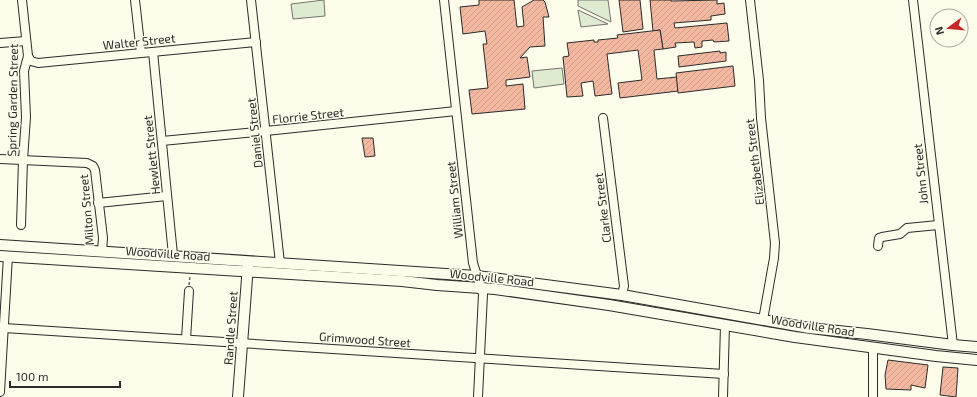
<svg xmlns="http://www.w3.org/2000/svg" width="977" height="397" font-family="'Exo 2',sans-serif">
<defs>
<pattern id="building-hatch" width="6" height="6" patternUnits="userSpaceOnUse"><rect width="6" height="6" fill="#f2b8a0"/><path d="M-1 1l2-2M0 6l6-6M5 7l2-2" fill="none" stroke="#d09e8a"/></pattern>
</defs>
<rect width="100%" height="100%" fill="#fdfbea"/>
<g fill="#deebd1" stroke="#74746e">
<path d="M 324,0 L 325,16 L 293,19 L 291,4 Z"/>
<path d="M 578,0 L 608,0 L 611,22 L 578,6 Z"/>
<path d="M 578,10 L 608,24 L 581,27 Z"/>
<path d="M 562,68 L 564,84 L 534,88 L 532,71 Z"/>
</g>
<g fill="url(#building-hatch)" stroke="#2b2b2b">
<path d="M 479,0 L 514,0 L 517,27 L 524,26 L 522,7 L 534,0 L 543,0 L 545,2 L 549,17 L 543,17 L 545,46 L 530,47 L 520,58 L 527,57 L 530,77 L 506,80 L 506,86 L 523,84 L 525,109 L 472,114 L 469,90 L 488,88 L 483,44 L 487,44 L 485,31 L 463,34 L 460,7 L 479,5 Z"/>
<path d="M 619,0 L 640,0 L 643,29 L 623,32 Z"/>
<path d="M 650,0 L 671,0 L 671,1 L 717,0 L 717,4 L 724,3 L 725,14 L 711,16 L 711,20 L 674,23 L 675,28 L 727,23 L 729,41 L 714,42 L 713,40 L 702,41 L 702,47 L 695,48 L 694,42 L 675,43 L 676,47 L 663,49 L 660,30 L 653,31 Z"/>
<path d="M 660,30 L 663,49 L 654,50 L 657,79 L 677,77 L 678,91 L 620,98 L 618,83 L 642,80 L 638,50 L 607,54 L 612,94 L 595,96 L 593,81 L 581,83 L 583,96 L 567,97 L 563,57 L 569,56 L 567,43 L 594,40 L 594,42 L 598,42 L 598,40 L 618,38 L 617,35 Z"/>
<path d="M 720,51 L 720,53 L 726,52 L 726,61 L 679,67 L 678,56 Z"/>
<path d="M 733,66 L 735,86 L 678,93 L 676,73 Z"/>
<path d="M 362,138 L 373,138 L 375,156 L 365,157 Z"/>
<path d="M 888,360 L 928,365 L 925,388 L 911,385 L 911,390 L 886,389 L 885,375 Z"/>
<path d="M 943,367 L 958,368 L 956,397 L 940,395 Z"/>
</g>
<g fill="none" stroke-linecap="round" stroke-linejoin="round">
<g stroke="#2b2b2b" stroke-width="10">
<g id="minor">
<path d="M 135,0 L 141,53"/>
<path d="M 251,0 L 280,263"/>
<path d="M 444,0 L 473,263 L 483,294 L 478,397"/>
<path d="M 750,0 L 759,80 L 761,118 L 775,243 L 774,258 L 763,320"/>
<path d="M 913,0 L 953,345"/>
<path d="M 0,43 L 26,41"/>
<path d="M 153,52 L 173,255"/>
<path d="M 28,56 L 31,61 L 38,63 L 256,42"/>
<path d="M 603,118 L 624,286 L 622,295"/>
<path d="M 162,141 L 266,131 L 456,111"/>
<path d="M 0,159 L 87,163 L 93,166 L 95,170 L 103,238 L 102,251"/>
<path d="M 98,203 L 167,196"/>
<path d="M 21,225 L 23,160 L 26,117 L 24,71 L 28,56 L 22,0"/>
<path d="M 878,246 L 879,238 L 882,237 L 900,234 L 907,228 L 938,225"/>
<path d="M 4,328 L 724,374"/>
<path d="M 186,339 L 189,291"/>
<path d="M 0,392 L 8,256"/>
<path d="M 723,397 L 725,325"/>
<path d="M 873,397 L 873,348"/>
</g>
</g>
<g stroke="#2b2b2b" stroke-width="12">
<g id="major">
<path d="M 0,245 L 477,276 L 622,295 L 809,328 L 867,334 L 953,345 L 977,347"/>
<path d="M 0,256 L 402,281 L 437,285 L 495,289 L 609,305 L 795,337 L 936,356 L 977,360"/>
<path d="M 238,397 L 248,265"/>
</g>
</g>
<path stroke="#6a6964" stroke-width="1.5" stroke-dasharray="3 2" stroke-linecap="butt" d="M 189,285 L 190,276"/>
<use href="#minor" stroke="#fdfbea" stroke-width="8"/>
<use href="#major" stroke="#fdfbea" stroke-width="10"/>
</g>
<g text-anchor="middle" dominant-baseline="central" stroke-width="3" stroke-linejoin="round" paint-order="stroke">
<g font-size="12" fill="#2b2b2b" stroke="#fdfbea">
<text transform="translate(139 41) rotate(-6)">Walter Street</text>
<text transform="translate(12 100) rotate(-89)">Spring Garden Street</text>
<text transform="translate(308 115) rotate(-6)">Florrie Street</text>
<text transform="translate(254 133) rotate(-96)">Daniel Street</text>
<text transform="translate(151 155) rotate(-96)">Hewlett Street</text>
<text transform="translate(754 162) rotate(-97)">Elizabeth Street</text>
<text transform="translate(920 174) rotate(-96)">John Street</text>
<text transform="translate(454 200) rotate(-96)">William Street</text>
<text transform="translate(602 208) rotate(-97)">Clarke Street</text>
<text transform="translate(86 210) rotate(-95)">Milton Street</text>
<text transform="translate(168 253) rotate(4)">Woodville Road</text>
<text transform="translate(492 277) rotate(6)">Woodville Road</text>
<text transform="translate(813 325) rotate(9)">Woodville Road</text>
<text transform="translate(230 328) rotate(-86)">Randle Street</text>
<text transform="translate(365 339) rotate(4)">Grimwood Street</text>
</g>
</g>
<g transform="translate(949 28) rotate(254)"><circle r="19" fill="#fdfbea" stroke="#a9a89e"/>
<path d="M0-3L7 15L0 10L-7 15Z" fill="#c62828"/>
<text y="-6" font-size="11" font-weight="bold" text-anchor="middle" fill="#2b2b2b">N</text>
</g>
<path d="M10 381v6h110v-6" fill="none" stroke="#2b2b2b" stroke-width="2"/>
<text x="16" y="381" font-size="12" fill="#2b2b2b" stroke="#fdfbea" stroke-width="3" paint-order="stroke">100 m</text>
</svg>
